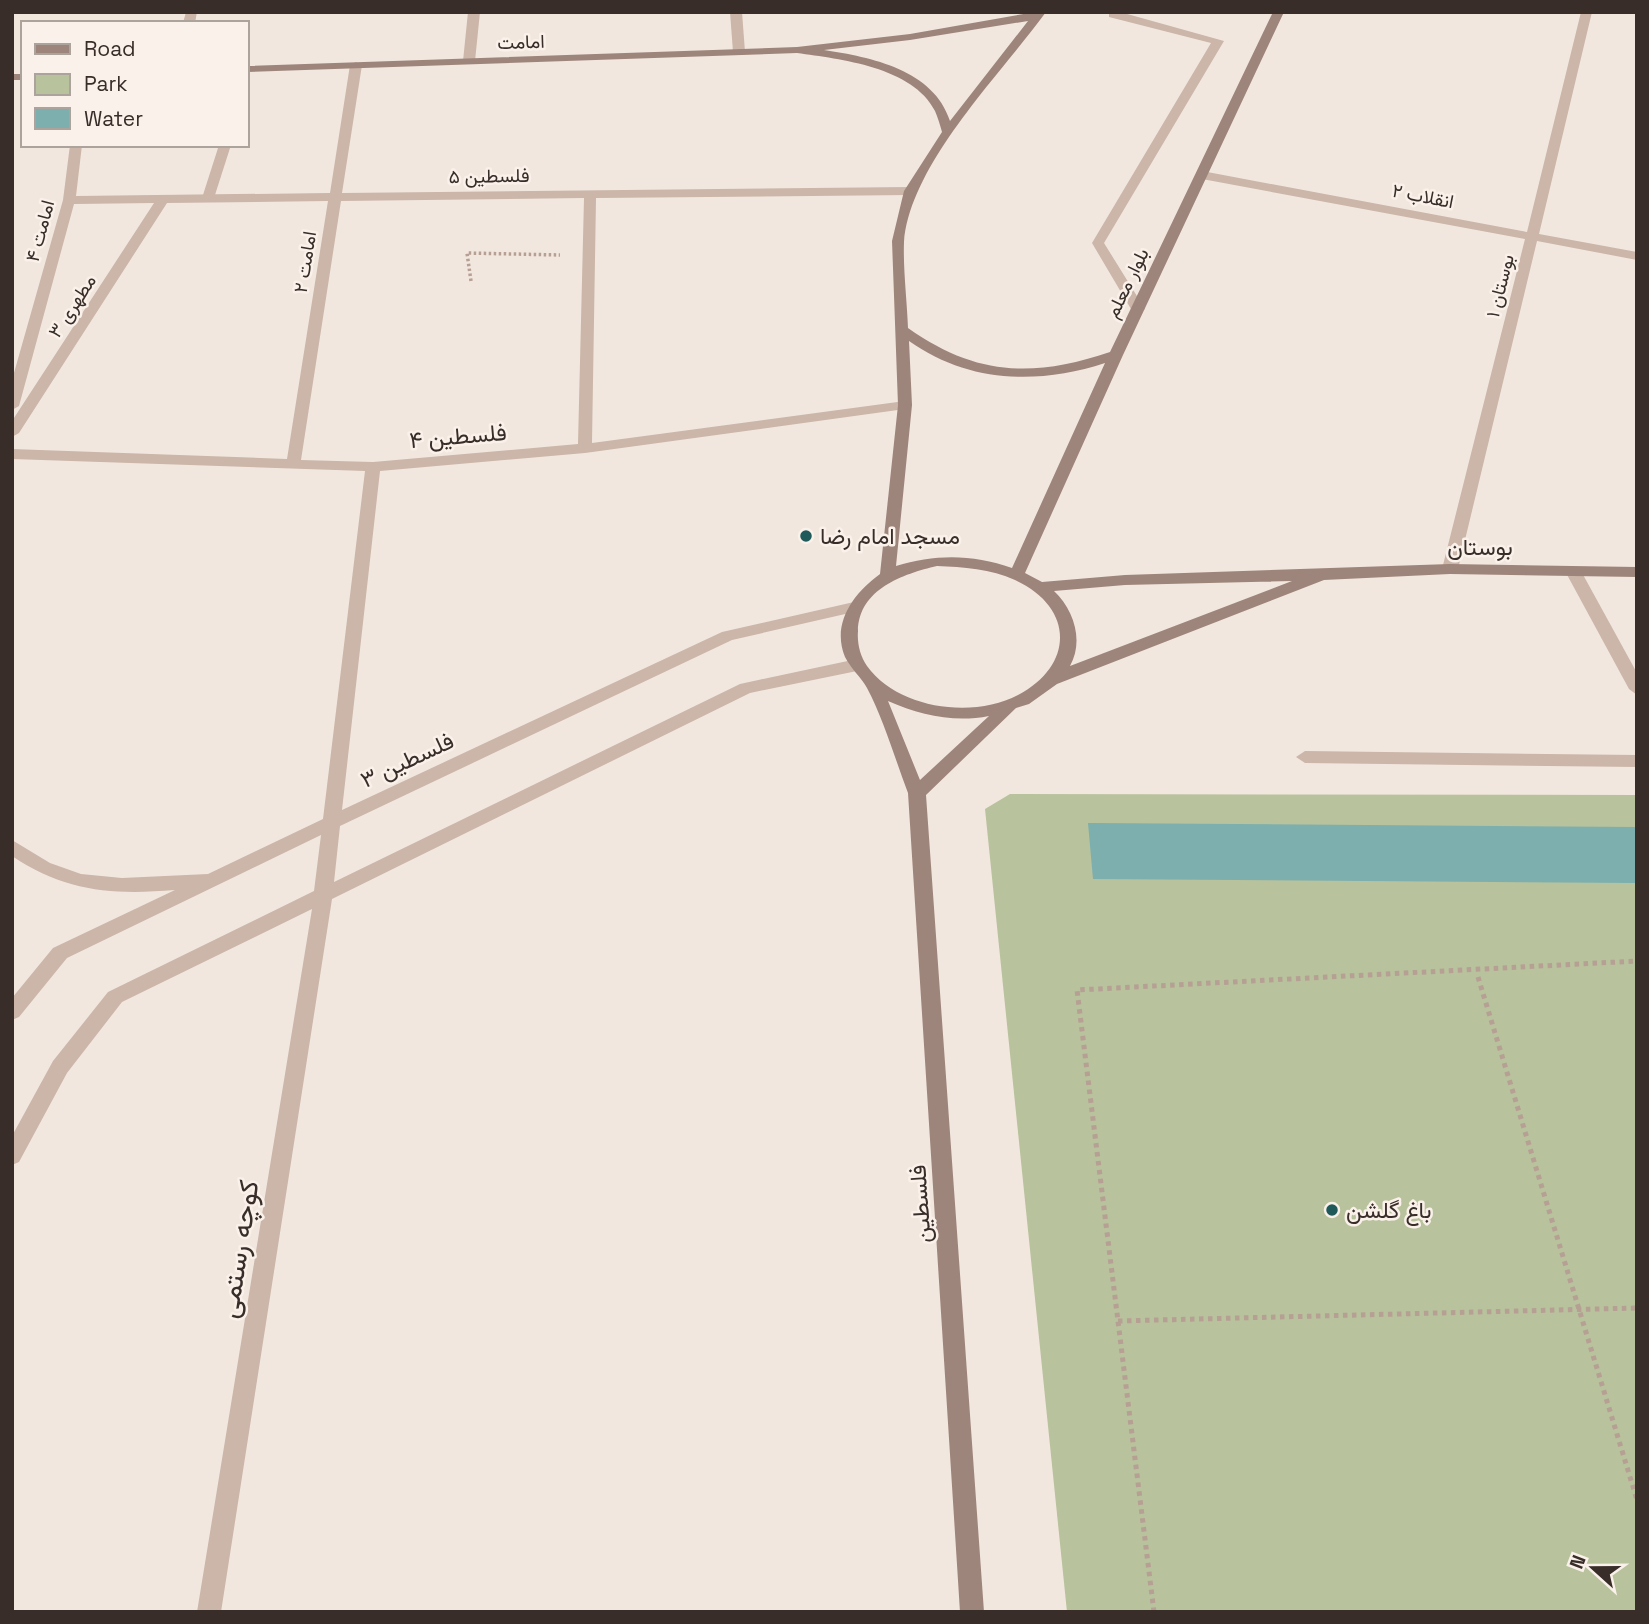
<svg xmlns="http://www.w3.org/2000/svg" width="1649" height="1624" font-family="'Space Grotesk',Vazirmatn,sans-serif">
<rect width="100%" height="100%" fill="#f2e7de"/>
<path fill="#b8c29d" d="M 1010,794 L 1637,795 L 1637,1612 L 1067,1612 L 985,809 Z"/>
<path fill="#7cafae" d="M 1088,823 L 1637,827 L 1637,883 L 1093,879 Z"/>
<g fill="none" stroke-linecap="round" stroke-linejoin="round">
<path stroke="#b6a093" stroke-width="3.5" stroke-dasharray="2.5 2.5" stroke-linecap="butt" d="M 471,281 L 467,253 L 560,255"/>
<g stroke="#b6a093" stroke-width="5" stroke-dasharray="4.5 4.5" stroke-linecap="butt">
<path d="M 1478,977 L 1637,1500"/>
<path d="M 1118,1321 L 1637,1308"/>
<path d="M 1154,1612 L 1077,990 L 1637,961"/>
</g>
<g fill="#cbb6a9" fill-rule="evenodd">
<path d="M 1109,12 L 1120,12 L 1224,41 L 1104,243 L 1145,309 L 1138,313 L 1131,309 L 1092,243 L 1211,43 L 1109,17 Z"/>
<path d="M 219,145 L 231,145 L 214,198 L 208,202 L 202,198 Z"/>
</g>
<g fill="#cbb6a9" fill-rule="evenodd">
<path d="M 186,12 L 197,12 L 195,23 L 183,23 Z"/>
<path d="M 468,12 L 480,12 L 475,61 L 469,64 L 463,61 Z"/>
<path d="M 730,12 L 742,12 L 745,52 L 739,55 L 733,52 Z"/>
<path d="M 1581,12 L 1592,12 L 1539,234 L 1637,252 L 1637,260 L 1537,241 L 1458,569 L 1450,574 L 1442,569 L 1525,239 L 1202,179 L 1196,175 L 1202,171 L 1527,232 Z"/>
<path d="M 356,62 L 362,65 L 342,193 L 910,187 L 916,191 L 910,195 L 596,198 L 592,443 L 905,401 L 912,405 L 905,409 L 585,453 L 380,471 L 342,810 L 722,632 L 854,602 L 862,607 L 854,612 L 732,640 L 340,826 L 334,882 L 740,684 L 857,659 L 865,665 L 857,671 L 750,693 L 332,899 L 221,1612 L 197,1612 L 312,909 L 122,1002 L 67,1073 L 19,1162 L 12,1165 L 12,1136 L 53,1061 L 108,992 L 314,891 L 321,835 L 67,958 L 19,1017 L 12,1020 L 12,998 L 53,948 L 175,890 C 113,895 65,892 12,856 L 12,840 L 50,863 L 81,874 L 122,878 L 208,874 L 323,819 L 365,471 L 12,459 L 12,449 L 287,459 L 328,201 L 167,203 L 19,433 L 12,437 L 12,421 L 154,203 L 74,204 L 19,406 L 12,410 L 12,380 L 63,200 L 70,145 L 82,145 L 76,196 L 330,193 L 350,65 ZM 584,198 L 578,444 L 373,462 L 301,460 L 341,201 Z"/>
<path d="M 1573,566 L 1581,571 L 1637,673 L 1637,695 L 1629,689 L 1565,571 Z"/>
<path d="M 1305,751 L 1637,755 L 1637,767 L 1305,763 L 1296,757 Z"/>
</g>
<g fill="#9e857b" fill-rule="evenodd">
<path d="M 1035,12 L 1046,12 C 1001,74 910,164 904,242 C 903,270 907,300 908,328 C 976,376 1033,378 1110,352 L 1273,12 L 1284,12 L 1123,355 L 1025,573 L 1042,582 L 1125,575 L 1450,564 L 1637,567 L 1637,577 L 1450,574 L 1324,580 L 1057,684 L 1029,704 L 1016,708 L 926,795 L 984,1612 L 960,1612 L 908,793 C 895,759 884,720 867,688 C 861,677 851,669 845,657 C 831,623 854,593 880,574 L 898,405 L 892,241 L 904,191 L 942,132 C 940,125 938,118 935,111 C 913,67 840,59 797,53 L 247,72 L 247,66 L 797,47 L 910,34 ZM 1028,21 L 950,121 C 934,70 871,57 824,50 L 910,40 ZM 909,341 C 968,383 1038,385 1105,363 L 1012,568 C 973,554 935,554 896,566 L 912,405 ZM 937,566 C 963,567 991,569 1015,580 C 1074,607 1075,665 1018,695 C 973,719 898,709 867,666 C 860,656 857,643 858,631 C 859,589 903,574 937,566 ZM 1292,581 L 1070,666 C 1084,641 1074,610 1054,591 L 1125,585 ZM 888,701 C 920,715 954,723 989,716 L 920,780 Z"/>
<rect x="12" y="74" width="11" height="6"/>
</g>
</g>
<g fill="#1f5959" stroke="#faf1ea" stroke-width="2.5">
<circle cx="806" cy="536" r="7"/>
<circle cx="1332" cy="1210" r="7"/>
</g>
<g text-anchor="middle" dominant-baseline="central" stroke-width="5" stroke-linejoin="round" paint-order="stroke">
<g font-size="19" fill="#382d29" stroke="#faf1ea">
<text transform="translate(521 42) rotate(-2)">امامت</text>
<text transform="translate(489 176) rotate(-1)">فلسطین ۵</text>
<text transform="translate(1423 196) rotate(11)">انقلاب ۲</text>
<text transform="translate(40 231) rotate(-75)">امامت ۴</text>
<text transform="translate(305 262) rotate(-81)">امامت ۲</text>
<text transform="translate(1127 283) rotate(-64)">بلوار معلم</text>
<text transform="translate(1500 286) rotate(-76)">بوستان ۱</text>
<text transform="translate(72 306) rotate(-57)">مطهری ۳</text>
</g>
<g font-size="23" fill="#382d29" stroke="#faf1ea">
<text transform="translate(458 436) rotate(-5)">فلسطین ۴</text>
<text x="1480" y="547">بوستان</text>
<text transform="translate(407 760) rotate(-25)">فلسطین ۳</text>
<text transform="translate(920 1204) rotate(-94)">فلسطین</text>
</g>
<g font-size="23" fill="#382d29" stroke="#faf1ea" text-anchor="start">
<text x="820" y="536">مسجد امام رضا</text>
<text x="1346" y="1210">باغ گلشن</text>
</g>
<g font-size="28" fill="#382d29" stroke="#faf1ea">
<text transform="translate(238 1249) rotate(-81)">کوچه رستمی</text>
</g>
</g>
<rect width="1649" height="1624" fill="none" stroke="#382d29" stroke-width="28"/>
<rect x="21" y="21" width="228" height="126" fill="#faf1ea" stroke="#aca39d" stroke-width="2"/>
<rect x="35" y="44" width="35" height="10" fill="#9e857b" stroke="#aca39d" stroke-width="2"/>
<text x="84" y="56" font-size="21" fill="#382d29">Road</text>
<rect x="35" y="74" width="35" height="21" fill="#b8c29d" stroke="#aca39d" stroke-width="2"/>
<text x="84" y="91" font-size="21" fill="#382d29">Park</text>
<rect x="35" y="108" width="35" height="21" fill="#7cafae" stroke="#aca39d" stroke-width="2"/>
<text x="84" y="126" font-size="21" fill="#382d29">Water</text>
<g transform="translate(1593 1568) rotate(291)" stroke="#faf1ea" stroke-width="5" paint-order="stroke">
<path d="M0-5L12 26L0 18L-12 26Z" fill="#382d29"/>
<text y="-10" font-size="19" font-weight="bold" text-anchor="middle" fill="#382d29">N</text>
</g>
</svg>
